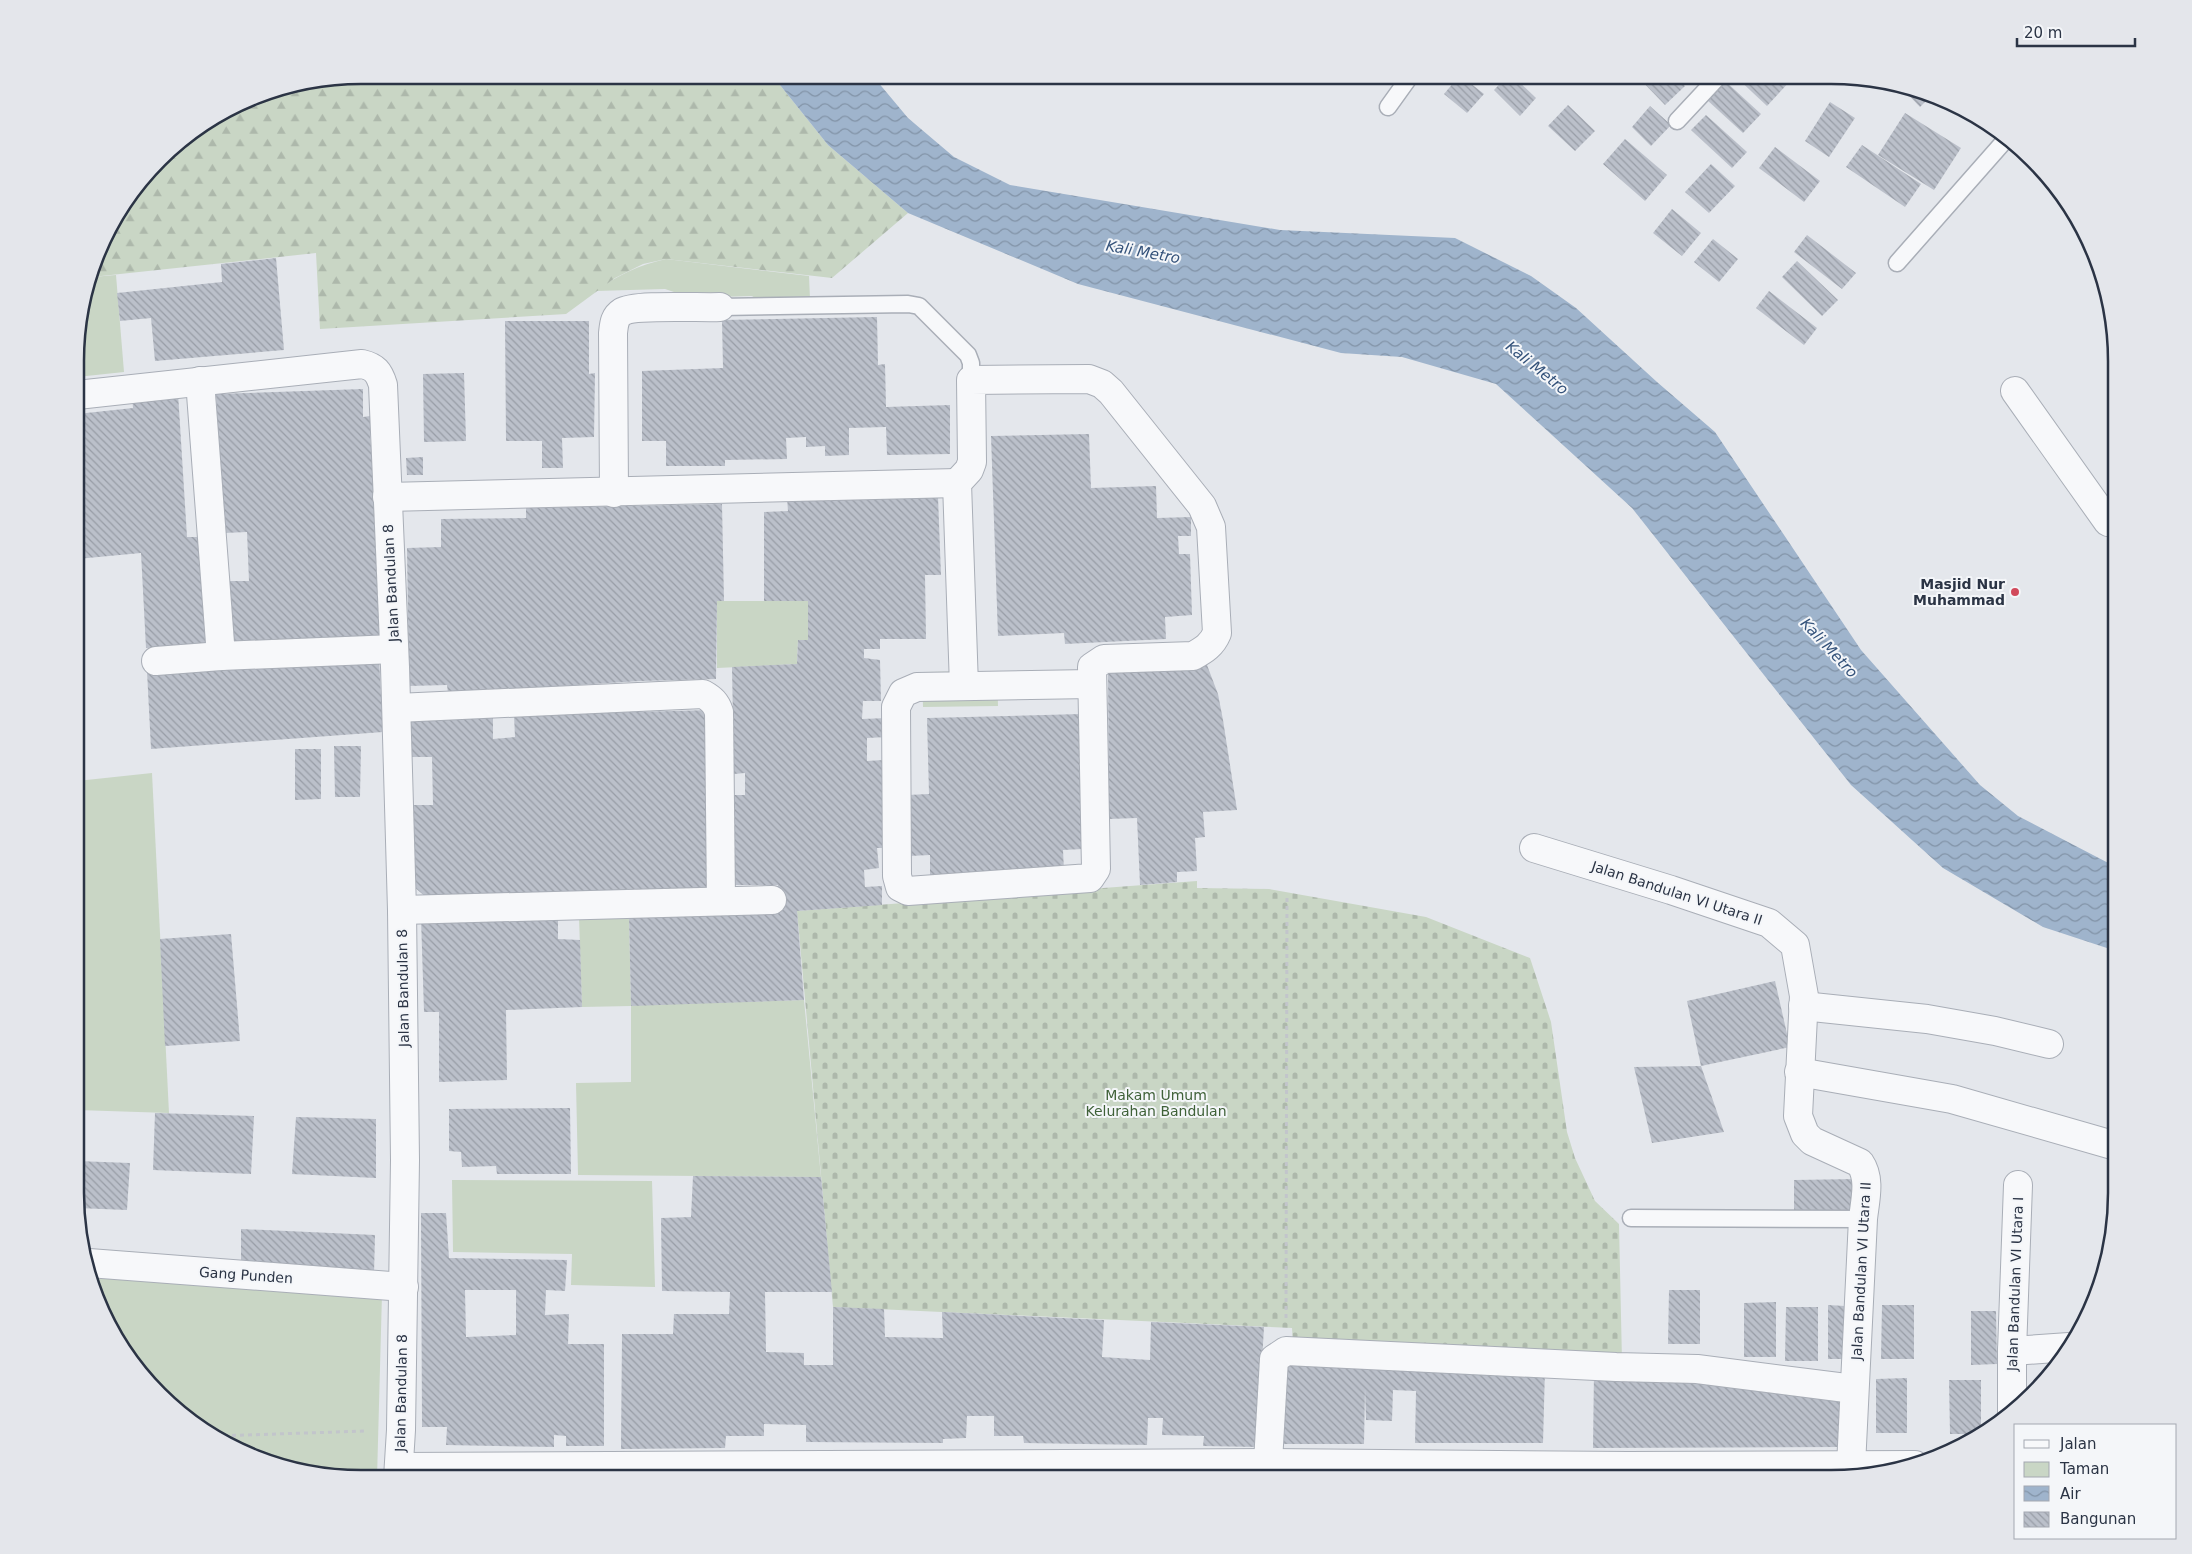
<svg xmlns="http://www.w3.org/2000/svg" width="2192" height="1554" font-family="'DejaVu Sans',sans-serif">
<defs>
<pattern id="forest-firs" width="22" height="20" patternUnits="userSpaceOnUse" patternTransform="scale(1.25)"><rect width="22" height="20" fill="#c9d6c5"/><path d="M5 1l3.5 6h-7zM16 11l3.5 6h-7z" fill="#adb8ab"/></pattern>
<pattern id="cemetery-stones" width="16" height="16" patternUnits="userSpaceOnUse" patternTransform="scale(1.25)"><rect width="16" height="16" fill="#c9d6c5"/><path d="M2 7V4a2 2 0 0 1 4 0v3zM10 15v-3a2 2 0 0 1 4 0v3z" fill="#adb8ab"/></pattern>
<pattern id="water-waves" width="16" height="10" patternUnits="userSpaceOnUse" patternTransform="scale(1.25)"><rect width="16" height="10" fill="#9fb4cc"/><path d="M0 5q4-4 8 0t8 0" fill="none" stroke="#8293a7"/></pattern>
<pattern id="building-back-hatch" width="6" height="6" patternUnits="userSpaceOnUse" patternTransform="scale(1.25)"><rect width="6" height="6" fill="#bbc0ca"/><path d="M-1 5l2 2M0 0l6 6M5-1l2 2" fill="none" stroke="#989da6"/></pattern>
</defs>
<rect width="100%" height="100%" fill="#e4e7ec"/>
<g fill="#c9d6c5">
<path d="M 666,259 L 809,276 L 810,299 L 758,300 L 752,296 L 685,298 L 674,292 L 665,289 L 596,291 C 618,275 639,265 666,259 Z"/>
<path d="M 116,275 L 124,372 L 77,377 L 77,324 L 92,277 Z"/>
<path d="M 717,601 L 808,601 L 808,640 L 798,640 L 797,664 L 717,668 Z"/>
<path d="M 997,671 L 998,706 L 923,707 L 922,672 Z"/>
<path d="M 152,773 L 169,1113 L 77,1110 L 77,781 Z"/>
<path d="M 629,916 L 631,1005 L 804,1000 L 821,1177 L 578,1175 L 576,1083 L 631,1082 L 631,1006 L 582,1007 L 579,917 Z"/>
<path d="M 452,1180 L 652,1181 L 655,1287 L 571,1285 L 572,1254 L 453,1252 Z"/>
<path d="M 91,1270 L 382,1294 L 377,1478 L 343,1478 L 269,1464 L 187,1420 L 113,1336 Z"/>
</g>
<path fill="url(#forest-firs)" d="M 361,75 L 772,75 L 828,145 L 908,213 L 832,278 L 666,259 L 643,264 L 615,278 L 566,314 L 320,329 L 316,253 L 92,277 L 105,234 L 172,146 L 252,97 Z"/>
<path fill="url(#cemetery-stones)" d="M 1197,881 L 1197,888 L 1269,889 L 1426,917 L 1530,958 L 1551,1022 L 1567,1132 L 1575,1158 L 1595,1201 L 1619,1224 L 1622,1361 L 1293,1344 L 1292,1328 L 833,1307 L 797,911 Z"/>
<path fill="url(#water-waves)" d="M 772,75 L 872,75 L 908,118 L 954,157 L 1010,185 L 1280,230 L 1455,238 L 1531,276 L 1576,308 L 1657,382 L 1715,432 L 1861,650 L 1980,785 L 2018,816 L 2116,867 L 2116,951 L 2043,927 L 1943,868 L 1851,785 L 1632,508 L 1496,384 L 1402,357 L 1341,353 L 1078,284 L 908,213 L 828,145 Z"/>
<g fill="url(#building-back-hatch)" fill-rule="evenodd">
<path d="M 1431,75 L 1446,75 L 1442,82 Z"/>
<path d="M 1460,75 L 1484,94 L 1467,113 L 1444,94 Z"/>
<path d="M 1508,75 L 1512,75 L 1536,98 L 1520,116 L 1494,90 Z"/>
<path d="M 1637,76 L 1675,76 L 1685,86 L 1665,105 Z"/>
<path d="M 1735,76 L 1788,76 L 1792,79 L 1767,106 Z"/>
<path d="M 1857,77 L 1864,79 L 1874,80 L 1867,87 Z"/>
<path d="M 1724,80 L 1761,114 L 1743,133 L 1706,99 Z"/>
<path d="M 1900,86 L 1923,90 L 1932,95 L 1920,107 Z"/>
<path d="M 1830,102 L 1855,118 L 1829,157 L 1805,141 Z"/>
<path d="M 1568,105 L 1595,131 L 1575,151 L 1548,126 Z"/>
<path d="M 1650,106 L 1671,125 L 1651,146 L 1632,127 Z"/>
<path d="M 1905,113 L 1961,148 L 1934,190 L 1878,155 Z"/>
<path d="M 1706,115 L 1747,152 L 1732,168 L 1691,130 Z"/>
<path d="M 1625,139 L 1667,175 L 1645,201 L 1603,164 Z"/>
<path d="M 1862,145 L 1921,184 L 1905,207 L 1846,167 Z"/>
<path d="M 1775,147 L 1820,181 L 1804,202 L 1759,168 Z"/>
<path d="M 1711,164 L 1735,186 L 1709,213 L 1685,192 Z"/>
<path d="M 1672,209 L 1701,233 L 1682,256 L 1653,233 Z"/>
<path d="M 1807,235 L 1856,273 L 1842,289 L 1794,252 Z"/>
<path d="M 1713,239 L 1738,259 L 1719,282 L 1694,262 Z"/>
<path d="M 276,258 L 284,350 L 155,361 L 151,318 L 120,321 L 117,293 L 222,282 L 221,264 Z"/>
<path d="M 1797,261 L 1838,300 L 1822,316 L 1782,277 Z"/>
<path d="M 1769,291 L 1817,328 L 1804,345 L 1756,308 Z"/>
<path d="M 877,317 L 878,365 L 885,364 L 886,407 L 950,405 L 950,454 L 887,455 L 886,427 L 849,428 L 849,455 L 825,456 L 825,446 L 806,447 L 806,437 L 786,438 L 787,459 L 725,460 L 725,466 L 666,466 L 666,441 L 642,441 L 642,371 L 723,368 L 722,320 Z"/>
<path d="M 505,321 L 589,321 L 589,374 L 595,373 L 594,437 L 562,438 L 563,468 L 542,468 L 542,441 L 506,441 Z"/>
<path d="M 464,373 L 466,441 L 424,442 L 423,374 Z"/>
<path d="M 363,389 L 363,417 L 370,416 L 370,438 L 375,481 L 380,637 L 234,644 L 229,581 L 249,581 L 247,532 L 224,533 L 216,394 Z"/>
<path d="M 178,393 L 187,537 L 203,537 L 211,645 L 146,648 L 141,553 L 77,559 L 77,414 L 133,408 L 132,397 Z"/>
<path d="M 1089,434 L 1091,488 L 1156,486 L 1157,518 L 1191,517 L 1191,536 L 1178,536 L 1179,554 L 1190,554 L 1192,615 L 1165,617 L 1166,639 L 1065,644 L 1064,633 L 998,636 L 991,436 Z"/>
<path d="M 423,457 L 423,475 L 407,475 L 406,458 Z"/>
<path d="M 938,497 L 941,575 L 925,575 L 926,639 L 880,639 L 880,649 L 864,649 L 864,658 L 880,660 L 881,701 L 863,701 L 862,719 L 887,718 L 887,737 L 867,738 L 867,761 L 884,760 L 885,848 L 877,848 L 879,868 L 864,870 L 865,887 L 882,886 L 882,905 L 797,911 L 804,1000 L 631,1006 L 629,916 L 779,912 L 778,885 L 735,885 L 734,795 L 745,795 L 745,773 L 734,774 L 732,667 L 797,664 L 798,640 L 808,640 L 808,601 L 764,601 L 764,512 L 788,511 L 787,498 Z"/>
<path d="M 722,504 L 724,601 L 717,601 L 716,679 L 641,681 L 448,693 L 447,685 L 409,686 L 407,548 L 441,547 L 441,519 L 526,518 L 526,508 Z"/>
<path d="M 379,659 L 383,732 L 151,749 L 147,671 Z"/>
<path d="M 1207,665 L 1218,694 L 1223,720 L 1237,810 L 1203,812 L 1205,837 L 1195,838 L 1197,871 L 1177,872 L 1177,882 L 1140,885 L 1137,818 L 1109,819 L 1108,670 Z"/>
<path d="M 712,710 L 713,889 L 426,897 L 414,887 L 413,805 L 433,805 L 432,757 L 410,757 L 410,719 L 493,717 L 493,739 L 515,737 L 514,715 Z"/>
<path d="M 1081,714 L 1083,849 L 1063,850 L 1064,871 L 930,876 L 930,855 L 909,856 L 908,795 L 929,794 L 927,718 Z"/>
<path d="M 334,746 L 361,746 L 360,797 L 335,797 Z"/>
<path d="M 295,749 L 321,749 L 321,799 L 295,800 Z"/>
<path d="M 558,916 L 558,939 L 580,940 L 582,1007 L 506,1010 L 507,1080 L 439,1082 L 439,1012 L 424,1012 L 421,918 Z"/>
<path d="M 231,934 L 240,1041 L 165,1046 L 160,939 Z"/>
<path d="M 1775,981 L 1790,1047 L 1701,1066 L 1687,1001 Z"/>
<path d="M 1701,1066 L 1724,1132 L 1652,1143 L 1634,1067 Z"/>
<path d="M 570,1108 L 571,1174 L 497,1174 L 496,1166 L 462,1167 L 461,1152 L 449,1151 L 449,1109 Z"/>
<path d="M 155,1113 L 254,1116 L 251,1174 L 153,1170 Z"/>
<path d="M 296,1117 L 376,1119 L 376,1178 L 292,1174 Z"/>
<path d="M 77,1161 L 130,1163 L 127,1210 L 77,1208 Z"/>
<path d="M 693,1176 L 821,1177 L 832,1292 L 765,1292 L 766,1352 L 804,1353 L 804,1365 L 833,1365 L 833,1307 L 884,1309 L 885,1337 L 943,1338 L 942,1312 L 1104,1320 L 1102,1357 L 1150,1360 L 1151,1322 L 1264,1327 L 1257,1447 L 1203,1446 L 1204,1436 L 1162,1435 L 1163,1418 L 1148,1418 L 1147,1445 L 1024,1443 L 1023,1436 L 994,1436 L 994,1416 L 967,1416 L 966,1438 L 943,1439 L 943,1443 L 806,1442 L 806,1425 L 764,1424 L 764,1436 L 726,1436 L 725,1448 L 621,1449 L 622,1334 L 673,1334 L 674,1314 L 729,1314 L 730,1292 L 662,1291 L 661,1218 L 691,1217 Z"/>
<path d="M 1857,1179 L 1856,1215 L 1794,1214 L 1794,1180 Z"/>
<path d="M 421,1213 L 446,1213 L 449,1258 L 567,1260 L 565,1291 L 546,1290 L 545,1315 L 569,1314 L 568,1344 L 604,1344 L 604,1446 L 566,1446 L 566,1436 L 554,1435 L 554,1447 L 446,1445 L 447,1427 L 422,1427 ZM 465,1290 L 516,1290 L 516,1335 L 466,1337 Z"/>
<path d="M 241,1229 L 375,1235 L 374,1274 L 241,1269 Z"/>
<path d="M 1669,1290 L 1700,1290 L 1700,1344 L 1668,1344 Z"/>
<path d="M 1776,1302 L 1776,1357 L 1744,1357 L 1744,1303 Z"/>
<path d="M 1828,1305 L 1845,1306 L 1846,1359 L 1828,1359 Z"/>
<path d="M 1882,1305 L 1914,1305 L 1914,1359 L 1881,1359 Z"/>
<path d="M 1786,1307 L 1818,1307 L 1818,1361 L 1785,1361 Z"/>
<path d="M 1971,1311 L 1996,1311 L 1997,1364 L 1971,1365 Z"/>
<path d="M 1286,1356 L 1545,1368 L 1543,1443 L 1415,1443 L 1416,1391 L 1393,1390 L 1392,1421 L 1366,1420 L 1365,1388 L 1364,1444 L 1284,1444 Z"/>
<path d="M 1594,1371 L 1844,1394 L 1842,1447 L 1593,1448 Z"/>
<path d="M 1907,1378 L 1907,1433 L 1876,1433 L 1876,1379 Z"/>
<path d="M 1949,1380 L 1981,1380 L 1981,1434 L 1950,1434 Z"/>
<path d="M 1248,1474 L 1248,1479 L 836,1479 Z"/>
<path d="M 1284,1475 L 1546,1479 L 1284,1479 Z"/>
</g>
<g fill="none" stroke-linecap="round" stroke-linejoin="round">
<g stroke="#a9aeb7" stroke-width="19">
<g id="lane">
<path d="M 1388,107 L 1411,75"/>
<path d="M 1677,121 L 1719,76"/>
<path d="M 1897,263 L 2008,137"/>
<path d="M 720,307 L 908,304 L 919,306 L 968,355 L 971,363 L 971,380"/>
<path d="M 1631,1218 L 1863,1219"/>
</g>
</g>
<g stroke="#a9aeb7" stroke-width="30">
<g id="street">
<path d="M 200,381 L 221,656 L 394,649"/>
<path d="M 2015,391 L 2108,522 L 2116,519"/>
<path d="M 77,395 L 362,364 C 375,367 379,372 383,385 L 395,667 L 402,910 L 405,1160 L 401,1430 L 398,1478"/>
<path d="M 614,493 L 613,333 C 614,325 614,317 622,312 C 634,304 702,308 720,307"/>
<path d="M 387,497 L 957,483"/>
<path d="M 156,661 L 221,656"/>
<path d="M 964,686 L 957,483 L 969,470 L 972,462 L 971,380 L 1089,379 L 1102,384 L 1111,392 L 1202,506 L 1211,527 L 1217,633 C 1212,645 1204,650 1193,656 L 1104,659 L 1092,667 L 1096,869 L 1090,878 L 908,891 L 900,887 L 897,876 L 896,707 L 903,693 L 917,687 L 1091,684"/>
<path d="M 397,708 L 703,694 C 712,699 716,703 719,712 L 721,901"/>
<path d="M 1534,848 L 1671,890 L 1769,923 L 1795,945 L 1804,996 L 1798,1116 L 1805,1134 L 1812,1141 L 1860,1163 C 1871,1179 1865,1200 1863,1219 L 1851,1466"/>
<path d="M 402,910 L 772,900"/>
<path d="M 1803,1006 L 1927,1019 L 1995,1031 L 2049,1044"/>
<path d="M 1799,1072 L 1952,1099 L 2116,1146"/>
<path d="M 89,1263 L 404,1287"/>
<path d="M 2012,1351 L 2069,1347"/>
<path d="M 2012,1413 L 2012,1351 L 2018,1185"/>
<path d="M 399,1467 L 1268,1463 L 1628,1466 L 1915,1465"/>
<path d="M 1267,1479 L 1274,1359 L 1286,1351 L 1616,1367 L 1697,1369 L 1854,1389"/>
</g>
</g>
<g stroke="#c2c5cb" stroke-width="3" stroke-dasharray="4 4" stroke-linecap="butt">
<path d="M 1286,1318 L 1287,894"/>
<path d="M 216,1436 L 366,1431"/>
</g>
<use href="#lane" stroke="#f7f8fa" stroke-width="16"/>
<use href="#street" stroke="#f7f8fa" stroke-width="28"/>
</g>
<circle fill="#d1495b" stroke="#f4f6f9" stroke-width="2" cx="2015" cy="592" r="5"/>
<g text-anchor="middle" dominant-baseline="central" stroke-width="4" stroke-linejoin="round" paint-order="stroke">
<g font-size="14" fill="#2b3445" stroke="#f4f6f9">
<text transform="translate(391 583) rotate(-93)">Jalan Bandulan 8</text>
<text transform="translate(1677 893) rotate(18)">Jalan Bandulan VI Utara II</text>
<text transform="translate(403 988) rotate(-91)">Jalan Bandulan 8</text>
<text transform="translate(1861 1271) rotate(-87)">Jalan Bandulan VI Utara II</text>
<text transform="translate(246 1275) rotate(4)">Gang Punden</text>
<text transform="translate(2015 1284) rotate(-88)">Jalan Bandulan VI Utara I</text>
<text transform="translate(401 1393) rotate(-89)">Jalan Bandulan 8</text>
</g>
<g font-size="14" font-weight="bold" fill="#2b3445" stroke="#f4f6f9" text-anchor="end">
<text x="2005" y="584">Masjid Nur<tspan x="2005" dy="16">Muhammad</tspan></text>
</g>
<g font-size="14" fill="#3f6138" stroke="#f4f6f9">
<text x="1156" y="1095">Makam Umum<tspan x="1156" dy="16">Kelurahan Bandulan</tspan></text>
</g>
<g font-size="15" font-style="italic" fill="#34527a" stroke="#f4f6f9">
<text transform="translate(1143 252) rotate(10)">Kali Metro</text>
<text transform="translate(1537 368) rotate(39)">Kali Metro</text>
<text transform="translate(1829 648) rotate(47)">Kali Metro</text>
</g>
</g>
<path d="M0 0H2192V1554H0ZM361 84H1831A277 277 0 0 1 2108 361V1193A277 277 0 0 1 1831 1470H361A277 277 0 0 1 84 1193V361A277 277 0 0 1 361 84Z" fill="#e4e6eb" fill-rule="evenodd"/>
<path fill="none" stroke="#2b3445" stroke-width="2.5" d="M361 84H1831A277 277 0 0 1 2108 361V1193A277 277 0 0 1 1831 1470H361A277 277 0 0 1 84 1193V361A277 277 0 0 1 361 84Z"/>
<rect x="2014" y="1424" width="162" height="115" fill="#f4f6f9" stroke="#a4a8b1"/>
<rect x="2024" y="1440" width="25" height="8" fill="#f7f8fa" stroke="#a4a8b1"/>
<text x="2060" y="1449" font-size="15" fill="#2b3445">Jalan</text>
<rect x="2024" y="1462" width="25" height="15" fill="#c9d6c5" stroke="#a4a8b1"/>
<text x="2060" y="1474" font-size="15" fill="#2b3445">Taman</text>
<rect x="2024" y="1486" width="25" height="15" fill="url(#water-waves)" stroke="#a4a8b1"/>
<text x="2060" y="1499" font-size="15" fill="#2b3445">Air</text>
<rect x="2024" y="1512" width="25" height="15" fill="url(#building-back-hatch)" stroke="#a4a8b1"/>
<text x="2060" y="1524" font-size="15" fill="#2b3445">Bangunan</text>
<path d="M2017 38v8h118v-8" fill="none" stroke="#2b3445" stroke-width="2.5"/>
<text x="2024" y="38" font-size="15" fill="#2b3445" stroke="#f4f6f9" stroke-width="4" paint-order="stroke">20 m</text>
</svg>
